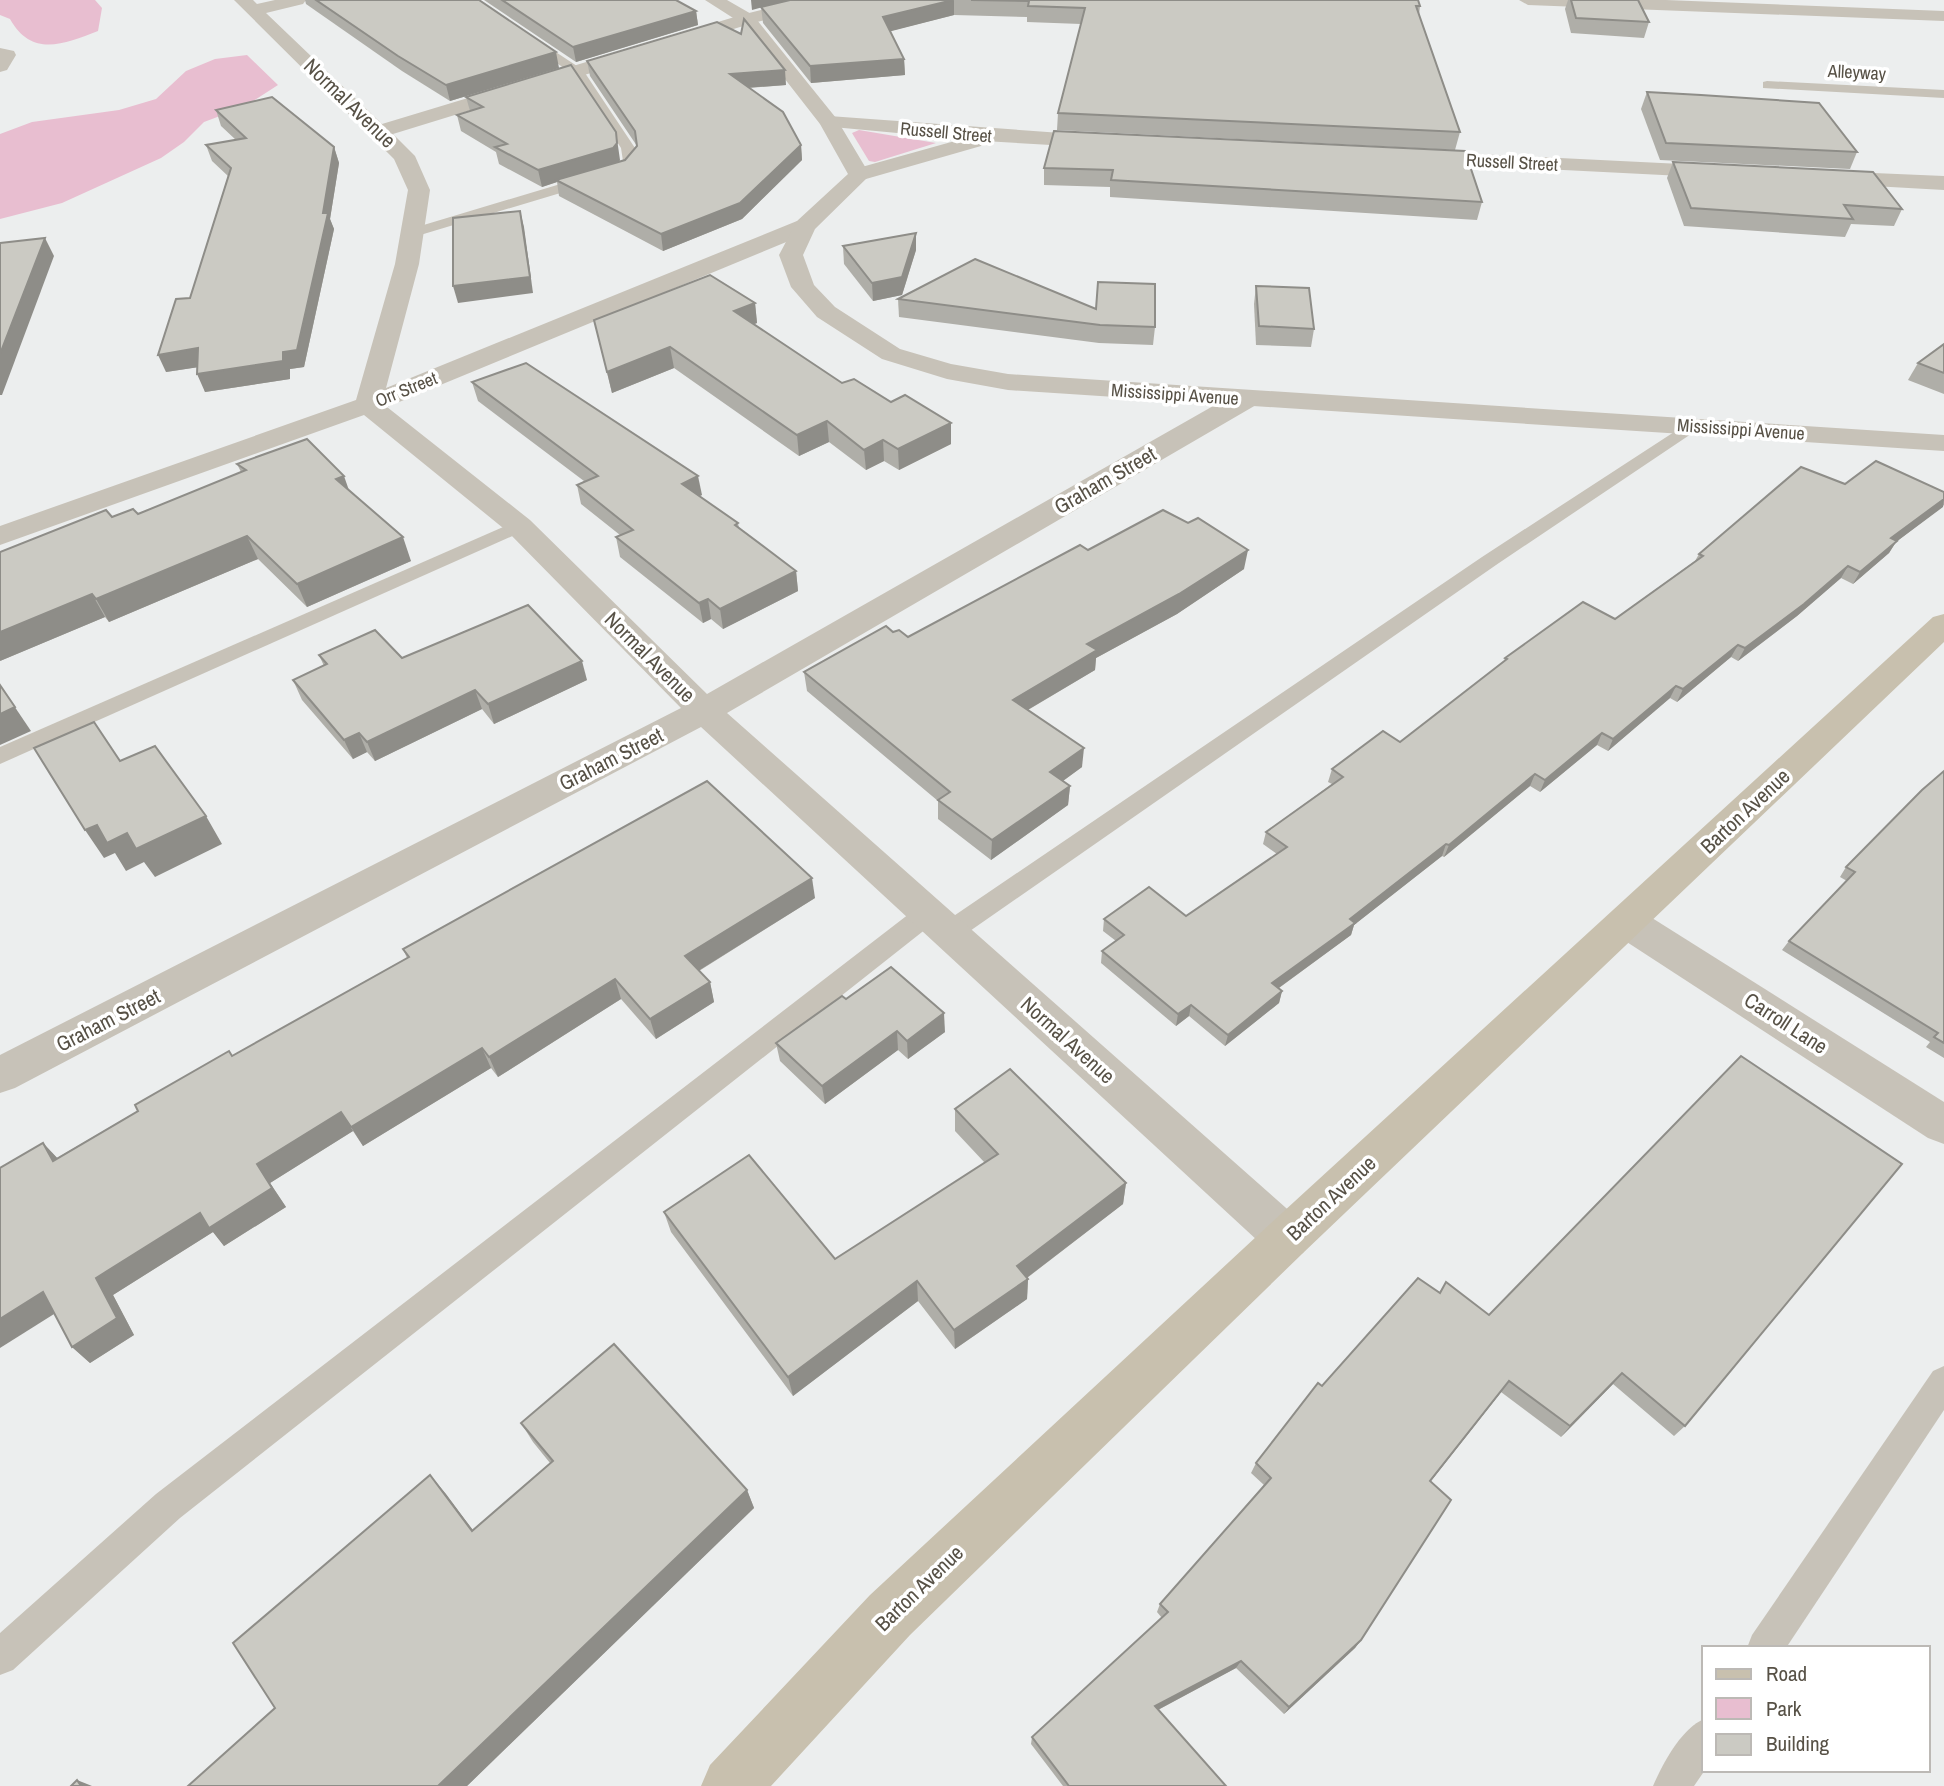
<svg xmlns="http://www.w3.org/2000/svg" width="1944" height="1786" font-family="'Archivo Narrow',sans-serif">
<rect width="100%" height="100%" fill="#eceeee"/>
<g fill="#e8bed0">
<path d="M 0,0 L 95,0 L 102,8 L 98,31 C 64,44 32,58 10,19 L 0,15 Z"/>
<path d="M 247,55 L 278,85 L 244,107 L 204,122 L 184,142 L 161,158 L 62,203 L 0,219 L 0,134 L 32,122 L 119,110 L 156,99 L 186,71 L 215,59 Z"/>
<path d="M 859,130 L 936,143 L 875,162 L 869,161 L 852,133 Z"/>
</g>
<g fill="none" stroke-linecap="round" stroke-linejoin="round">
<g fill="#c7c2b8" fill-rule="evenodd">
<path d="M 525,37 L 533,37 L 583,70 L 635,148 L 637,162 L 627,173 L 417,236 L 407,236 L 405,233 L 407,230 L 617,167 L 623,161 L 621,148 L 574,75 L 525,41 Z"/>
<path d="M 1767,81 L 1944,90 L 1944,98 L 1763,88 L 1763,82 Z"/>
<path d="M 1691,421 L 1700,426 L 1697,430 L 1496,565 L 957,940 L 948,943 L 939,940 L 935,933 L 939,926 L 1482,557 Z"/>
<path d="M 519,520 L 529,526 L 526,530 L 0,764 L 0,747 Z"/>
<path d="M 927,905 L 936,907 L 939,914 L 936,921 L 180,1518 L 13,1670 L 0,1675 L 0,1633 L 156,1494 L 918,907 Z"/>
<path d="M 1944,1366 L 1944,1410 L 1786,1648 L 1747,1648 L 1752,1635 L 1933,1371 Z"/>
<path d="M 1704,1719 L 1705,1770 L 1694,1786 L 1653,1786 C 1663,1763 1681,1729 1704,1719 Z"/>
</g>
<g fill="#c7c2b8" fill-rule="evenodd">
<path d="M 234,0 L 253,0 L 257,4 L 275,0 L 306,0 L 303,4 L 266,13 L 382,124 L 741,15 L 800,0 L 830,0 L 827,4 L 753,23 L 393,134 L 415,156 L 430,190 L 419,264 L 386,388 L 797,221 L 813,221 L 816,226 L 813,231 L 387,407 L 530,520 L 707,694 L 1236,393 L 1246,391 L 1256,393 L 1259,399 L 1256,405 L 727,713 L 1303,1223 L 1310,1238 L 1303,1253 L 1287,1259 L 1271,1253 L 701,727 L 15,1088 L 0,1093 L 0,1055 L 681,708 L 508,532 L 364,415 L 0,545 L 0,526 L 356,400 L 395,264 L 408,190 L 394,159 Z"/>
<path d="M 1519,0 L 1666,0 L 1944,11 L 1944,21 L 1528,5 Z"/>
<path d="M 0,48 L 14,51 L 16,55 L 7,70 L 0,72 Z"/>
<path d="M 829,116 L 1103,136 L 1110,138 L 1113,142 L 1110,146 L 1103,148 L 984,141 L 981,146 L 859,181 L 851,180 L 848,175 L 851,170 L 962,139 L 822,126 L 819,122 L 822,118 Z"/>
<path d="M 1415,151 L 1722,166 L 1730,167 L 1733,172 L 1730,177 L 1722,178 L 1407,162 L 1404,157 L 1407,152 Z"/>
<path d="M 1827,171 L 1944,176 L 1944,190 L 1819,183 L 1816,178 L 1819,173 Z"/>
<path d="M 1627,907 L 1641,911 L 1944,1102 L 1944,1144 L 1928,1138 L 1613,933 L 1607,922 L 1613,911 Z"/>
</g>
<path fill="#c7c2b8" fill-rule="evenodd" d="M 705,0 L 727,0 L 753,15 L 836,118 L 870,175 L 815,229 L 803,255 L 814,285 L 835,307 L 900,349 L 951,364 L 1008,374 L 1944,435 L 1944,451 L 1008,390 L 947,379 L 882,359 L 817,317 L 791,287 L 779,255 L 797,221 L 848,174 L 820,124 L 741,23 Z"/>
<path fill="#c8c0ae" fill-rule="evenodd" d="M 1944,614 L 1944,642 L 1303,1253 L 910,1635 L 771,1786 L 701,1786 L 710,1765 L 870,1595 L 1271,1223 L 1933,617 Z"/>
</g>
<g fill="#afaea8">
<path d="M 305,0 L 479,0 L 559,68 L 450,101 L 402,71 L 306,4 Z"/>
<path d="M 484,0 L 676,0 L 696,11 L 698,25 L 576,62 Z"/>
<path d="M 790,0 L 1418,0 L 1420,6 L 1419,15 L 1460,132 L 1455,150 L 1057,130 L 1058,113 L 1081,24 L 1027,22 L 1027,17 L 954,15 L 890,31 L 904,59 L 905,75 L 811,83 L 763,23 L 761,7 Z"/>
<path d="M 1568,0 L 1638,0 L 1649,22 L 1644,38 L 1571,33 L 1565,9 Z"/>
<path d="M 587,61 L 786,85 L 748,88 L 801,145 L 802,160 L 742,219 L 663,251 L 559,196 L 557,182 L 542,187 L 499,164 L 496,152 L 461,131 L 457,115 L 470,111 L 466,97 L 620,160 L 619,162 L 625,160 L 637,146 L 590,76 Z"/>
<path d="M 1647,92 L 1857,152 L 1850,169 L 1660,160 L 1641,109 Z"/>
<path d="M 216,110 L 334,147 L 339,163 L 330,219 L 334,229 L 304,367 L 290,369 L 290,379 L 205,392 L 198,367 L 166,372 L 190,298 L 228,176 L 212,161 L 206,145 L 236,140 L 221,126 Z"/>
<path d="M 1054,131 L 1482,202 L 1477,220 L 1110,197 L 1110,187 L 1044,185 L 1044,168 Z"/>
<path d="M 1673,162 L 1902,209 L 1894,226 L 1851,224 L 1845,237 L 1684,226 L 1667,178 Z"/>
<path d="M 916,233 L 916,250 L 902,295 L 873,301 L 844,264 L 843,246 Z"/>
<path d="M 1256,286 L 1314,329 L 1311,347 L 1256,345 L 1254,304 Z"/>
<path d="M 898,299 L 1096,309 L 1155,327 L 1153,345 L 1099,343 L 899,317 Z"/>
<path d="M 755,303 L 757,323 L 754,324 L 842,383 L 951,444 L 899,470 L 884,461 L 866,470 L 829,442 L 799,456 L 674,368 L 612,393 L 594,320 Z"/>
<path d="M 1944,344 L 1944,394 L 1908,380 L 1918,363 Z"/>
<path d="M 472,382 L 702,495 L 699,496 L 738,523 L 739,528 L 796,571 L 798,591 L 723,629 L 711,619 L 703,623 L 620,557 L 616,537 L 620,535 L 581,504 L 577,485 L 584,481 L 478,401 Z"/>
<path d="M 237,464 L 349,491 L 411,561 L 307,607 L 258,559 L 109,622 L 105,617 L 0,661 L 112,517 L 138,514 L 241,472 Z"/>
<path d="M 1845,484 L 1944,492 L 1944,505 L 1896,542 L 1889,553 L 1853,584 L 1841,578 L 1797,616 L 1738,661 L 1731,657 L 1677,702 L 1670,698 L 1608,751 L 1597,745 L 1540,792 L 1530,786 L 1444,857 L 1442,856 L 1354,925 L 1351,935 L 1279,988 L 1282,991 L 1279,1003 L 1225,1046 L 1189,1016 L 1176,1026 L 1101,963 L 1102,951 L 1116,941 L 1103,931 L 1104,919 L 1186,916 L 1277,854 L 1263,844 L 1266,832 L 1332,784 L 1328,782 L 1332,769 L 1400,742 L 1504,662 L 1505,658 L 1615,619 L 1695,561 L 1699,554 Z"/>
<path d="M 1188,523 L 1244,569 L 1177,614 L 1096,658 L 1095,670 L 1028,710 L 1082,767 L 1063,781 L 1070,786 L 1068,805 L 991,860 L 938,819 L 938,801 L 807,691 L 804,672 L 893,632 L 908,637 L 1088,550 Z"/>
<path d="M 319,655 L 402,658 L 587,680 L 494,724 L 482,709 L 375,761 L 367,752 L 353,759 L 302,700 L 293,680 L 324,666 Z"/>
<path d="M 1944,771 L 1944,1058 L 1926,1047 L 1930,1042 L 1782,950 L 1789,941 L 1847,881 L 1840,877 L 1846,867 Z"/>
<path d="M 815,898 L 699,971 L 710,982 L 714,1002 L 656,1039 L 621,999 L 498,1077 L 491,1068 L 363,1146 L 353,1131 L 270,1183 L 286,1207 L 224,1246 L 213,1232 L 113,1295 L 134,1335 L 90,1363 L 72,1347 L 55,1314 L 43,1143 L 57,1158 L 232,1056 L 407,958 L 403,949 Z"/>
<path d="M 846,999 L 945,1032 L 908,1059 L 898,1050 L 825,1104 L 780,1061 L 776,1043 Z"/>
<path d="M 1741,1056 L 1685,1426 L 1674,1436 L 1613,1384 L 1561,1437 L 1501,1392 L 1430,1482 L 1361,1640 L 1355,1648 L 1284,1714 L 1236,1668 L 1158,1710 L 1226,1786 L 1063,1786 L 1031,1744 L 1032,1737 L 1162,1618 L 1157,1612 L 1160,1604 L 1264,1485 L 1251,1473 L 1256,1463 L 1322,1386 L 1439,1293 L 1446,1282 L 1489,1315 Z"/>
<path d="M 955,1109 L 1126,1183 L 1123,1204 L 1027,1278 L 1028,1279 L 1027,1299 L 955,1349 L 918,1301 L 793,1396 L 671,1232 L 664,1212 L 835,1259 L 985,1163 L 955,1131 Z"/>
<path d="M 521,1423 L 747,1490 L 754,1508 L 467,1786 L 188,1786 L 275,1708 L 430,1475 L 473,1530 L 550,1463 L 533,1442 Z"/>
</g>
<g fill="#8e8d88">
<path d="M 751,0 L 790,0 L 752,10 Z"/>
<path d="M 954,0 L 954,15 L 884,33 L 883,17 Z"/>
<path d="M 696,11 L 698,25 L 576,62 L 573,47 Z"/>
<path d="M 556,52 L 559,68 L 450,101 L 446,85 Z"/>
<path d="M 904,59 L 905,75 L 811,83 L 810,66 Z"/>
<path d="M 785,70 L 786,85 L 731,89 L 730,74 Z"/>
<path d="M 616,132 L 620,160 L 616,165 L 556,180 L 557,182 L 542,187 L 538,170 Z"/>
<path d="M 801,145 L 802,160 L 742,219 L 663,251 L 661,234 Z"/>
<path d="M 334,147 L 339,163 L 330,219 L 334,229 L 304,367 L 290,369 L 290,379 L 205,392 L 197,374 L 283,352 L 323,213 Z"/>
<path d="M 520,211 L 524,227 L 533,293 L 458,303 L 453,286 Z"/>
<path d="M 916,233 L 916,250 L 902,295 L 873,301 L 872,283 Z"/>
<path d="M 45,238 L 54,256 L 2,395 L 0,395 L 0,354 Z"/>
<path d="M 755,303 L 757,323 L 737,331 L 734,311 Z"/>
<path d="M 670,347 L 674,368 L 612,393 L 607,372 Z"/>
<path d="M 198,348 L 206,366 L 166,372 L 158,355 Z"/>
<path d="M 827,421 L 829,442 L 799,456 L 797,435 Z"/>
<path d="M 951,423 L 951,444 L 899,470 L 898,449 Z"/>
<path d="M 883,440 L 884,461 L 866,470 L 864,450 Z"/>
<path d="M 344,476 L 352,499 L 336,479 Z"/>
<path d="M 698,476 L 702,495 L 685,503 L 682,484 Z"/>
<path d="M 1944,499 L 1943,507 L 1896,542 L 1889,553 L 1853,584 L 1860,572 L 1891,538 Z"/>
<path d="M 247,536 L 258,559 L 109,622 L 96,599 Z"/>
<path d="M 403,537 L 411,561 L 307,607 L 297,584 Z"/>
<path d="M 1248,550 L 1244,569 L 1177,614 L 1096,658 L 1095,670 L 1012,719 L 1013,700 L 1087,644 Z"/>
<path d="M 1848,566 L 1841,578 L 1797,616 L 1738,661 L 1745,648 Z"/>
<path d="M 796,571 L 798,591 L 723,629 L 720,609 Z"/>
<path d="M 92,594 L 105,617 L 0,661 L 0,632 Z"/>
<path d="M 708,599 L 711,619 L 703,623 L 699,603 Z"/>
<path d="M 1738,645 L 1731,657 L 1677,702 L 1683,689 Z"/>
<path d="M 582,661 L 587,680 L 494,724 L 488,704 Z"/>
<path d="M 0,685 L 31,731 L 0,745 Z"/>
<path d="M 1676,686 L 1670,698 L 1608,751 L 1613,739 Z"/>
<path d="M 475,690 L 482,709 L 375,761 L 367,742 Z"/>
<path d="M 359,733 L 367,752 L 353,759 L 344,740 Z"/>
<path d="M 1602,733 L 1597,745 L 1540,792 L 1545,780 Z"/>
<path d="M 1084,748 L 1082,767 L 1049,791 L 1050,772 Z"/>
<path d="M 1535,774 L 1530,786 L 1444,857 L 1449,845 Z"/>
<path d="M 1070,786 L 1068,805 L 991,860 L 992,840 Z"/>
<path d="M 206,816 L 222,844 L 155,877 L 144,862 L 126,871 L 115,853 L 104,858 L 85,830 L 97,825 L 127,833 Z"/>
<path d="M 1446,844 L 1442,856 L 1354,925 L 1351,935 L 1269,995 L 1272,983 L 1350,919 Z"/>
<path d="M 812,878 L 815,898 L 690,976 L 685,956 Z"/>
<path d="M 615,979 L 621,999 L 498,1077 L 489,1057 Z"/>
<path d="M 710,982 L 714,1002 L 656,1039 L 650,1019 Z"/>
<path d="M 1282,991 L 1279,1003 L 1225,1046 L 1228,1035 Z"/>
<path d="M 1191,1005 L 1189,1016 L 1176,1026 L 1178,1014 Z"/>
<path d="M 944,1013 L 945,1032 L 908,1059 L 907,1041 Z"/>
<path d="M 897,1031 L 898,1050 L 825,1104 L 822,1086 Z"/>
<path d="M 482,1048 L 491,1068 L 363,1146 L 351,1127 Z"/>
<path d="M 341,1112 L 353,1131 L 270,1183 L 286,1207 L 224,1246 L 213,1232 L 113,1295 L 134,1335 L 90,1363 L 72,1347 L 96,1278 L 257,1164 Z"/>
<path d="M 43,1143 L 61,1162 L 53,1161 Z"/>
<path d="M 1126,1183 L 1123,1204 L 1016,1286 L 1017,1266 Z"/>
<path d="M 1028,1279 L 1027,1299 L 955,1349 L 954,1330 Z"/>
<path d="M 917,1281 L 918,1301 L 793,1396 L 788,1377 Z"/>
<path d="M 43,1292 L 62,1309 L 0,1348 L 0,1319 Z"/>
<path d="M 1622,1373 L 1613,1384 L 1561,1437 L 1570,1426 Z"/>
<path d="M 1509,1381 L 1501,1392 L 1423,1491 L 1430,1481 Z"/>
<path d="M 430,1475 L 446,1494 L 486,1548 L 472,1531 Z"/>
<path d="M 747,1490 L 754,1508 L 467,1786 L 438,1786 Z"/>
<path d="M 1361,1640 L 1355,1648 L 1284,1714 L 1289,1707 Z"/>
<path d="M 1241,1661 L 1236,1668 L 1152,1713 L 1155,1706 Z"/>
<path d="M 77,1780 L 92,1786 L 81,1786 Z"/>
</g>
<g fill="#cbcac3" stroke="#8e8d88" stroke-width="2">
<path d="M 316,0 L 479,0 L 556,52 L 446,85 L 398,56 Z"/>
<path d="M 502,0 L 676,0 L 696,11 L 573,47 Z"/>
<path d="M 790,0 L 953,0 L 883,17 L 904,59 L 810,66 L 761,7 Z"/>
<path d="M 971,0 L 1418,0 L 1420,6 L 1416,6 L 1460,132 L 1058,113 L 1085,8 L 1028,6 L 1029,1 Z"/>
<path d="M 1571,0 L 1638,0 L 1649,22 L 1576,18 Z"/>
<path d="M 744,19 L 785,70 L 730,74 L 783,112 L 801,145 L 740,203 L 661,234 L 556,180 L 625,160 L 637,146 L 635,131 L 587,61 L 717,22 L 741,34 Z"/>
<path d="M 571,65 L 616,132 L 617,143 L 613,148 L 538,170 L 495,147 L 507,144 L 457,115 L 483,107 L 466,97 Z"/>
<path d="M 1647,92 L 1701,95 L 1819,103 L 1857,152 L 1666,143 Z"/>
<path d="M 272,97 L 334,147 L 323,213 L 328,213 L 297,350 L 283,352 L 283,361 L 197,374 L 198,348 L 158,355 L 176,299 L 190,298 L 231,168 L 206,145 L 246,138 L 216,110 Z"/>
<path d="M 1054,131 L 1465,151 L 1482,202 L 1111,180 L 1113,170 L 1044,168 Z"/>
<path d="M 1673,162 L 1873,172 L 1902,209 L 1844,205 L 1853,219 L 1691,208 Z"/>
<path d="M 520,211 L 530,277 L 453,286 L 453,218 Z"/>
<path d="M 916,233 L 902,277 L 872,283 L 843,246 Z"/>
<path d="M 45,238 L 0,354 L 0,243 Z"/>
<path d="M 975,259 L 1096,309 L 1098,282 L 1155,284 L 1155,327 L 1100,325 L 898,299 Z"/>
<path d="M 710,275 L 755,303 L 734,311 L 842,383 L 854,379 L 891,402 L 905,395 L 951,423 L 898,449 L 883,440 L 864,450 L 827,421 L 797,435 L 670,347 L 607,372 L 594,320 Z"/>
<path d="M 1256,286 L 1309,288 L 1314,329 L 1259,326 Z"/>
<path d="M 1944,344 L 1944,373 L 1918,363 Z"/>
<path d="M 526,363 L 698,476 L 682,484 L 738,523 L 735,525 L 796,571 L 720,609 L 708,599 L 699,603 L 616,537 L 633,530 L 577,485 L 598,476 L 472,382 Z"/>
<path d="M 307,439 L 344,476 L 336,479 L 403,537 L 297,584 L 247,536 L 96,599 L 92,594 L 0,632 L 0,552 L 106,510 L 112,517 L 133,509 L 138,514 L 246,470 L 237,464 Z"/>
<path d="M 1876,461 L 1944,492 L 1944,499 L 1891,538 L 1897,541 L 1860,572 L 1848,566 L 1804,604 L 1745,648 L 1738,645 L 1683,689 L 1676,686 L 1613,739 L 1602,733 L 1545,780 L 1535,774 L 1449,845 L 1446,844 L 1350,919 L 1355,923 L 1272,983 L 1282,991 L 1228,1035 L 1191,1005 L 1178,1014 L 1102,951 L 1124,935 L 1104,919 L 1149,887 L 1186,916 L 1287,847 L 1266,832 L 1343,777 L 1332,769 L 1383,731 L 1400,742 L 1507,659 L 1505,658 L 1583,602 L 1615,619 L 1703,556 L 1699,554 L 1801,467 L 1845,484 Z"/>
<path d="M 1163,510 L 1188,523 L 1198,518 L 1248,550 L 1179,594 L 1087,644 L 1097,650 L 1013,700 L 1084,748 L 1050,772 L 1070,786 L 992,840 L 938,800 L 950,792 L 804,672 L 886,626 L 893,632 L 899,630 L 908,637 L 1080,545 L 1088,550 Z"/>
<path d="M 528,605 L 582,661 L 488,704 L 475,690 L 367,742 L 359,733 L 344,740 L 293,680 L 327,664 L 319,655 L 375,630 L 402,658 Z"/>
<path d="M 0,685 L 15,707 L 0,714 Z"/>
<path d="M 94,722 L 120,761 L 155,746 L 206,816 L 136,849 L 127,833 L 107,843 L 97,825 L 85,830 L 34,748 Z"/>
<path d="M 1944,771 L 1944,1043 L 1934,1037 L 1938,1033 L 1789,941 L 1855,872 L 1846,867 L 1922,790 Z"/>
<path d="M 707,781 L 812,878 L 685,956 L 710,982 L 650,1019 L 615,979 L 489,1057 L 482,1048 L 351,1127 L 341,1112 L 257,1164 L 272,1188 L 209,1228 L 200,1213 L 96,1278 L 117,1318 L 72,1347 L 43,1292 L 0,1319 L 0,1168 L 43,1143 L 53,1161 L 138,1111 L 135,1105 L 229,1051 L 232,1056 L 409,957 L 403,949 Z"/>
<path d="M 891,967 L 944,1013 L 907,1041 L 897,1031 L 822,1086 L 776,1043 L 842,996 L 846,999 Z"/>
<path d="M 1741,1056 L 1902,1164 L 1685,1426 L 1622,1373 L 1570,1426 L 1509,1381 L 1430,1481 L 1451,1500 L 1361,1640 L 1289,1707 L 1241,1661 L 1155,1706 L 1226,1786 L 1069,1786 L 1032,1737 L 1168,1612 L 1160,1604 L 1271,1478 L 1256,1463 L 1318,1383 L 1322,1386 L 1418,1278 L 1440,1293 L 1446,1282 L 1489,1315 Z"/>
<path d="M 1010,1069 L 1126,1183 L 1017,1266 L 1028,1279 L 954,1330 L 917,1281 L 788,1377 L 664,1212 L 749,1155 L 835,1259 L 998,1154 L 955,1109 Z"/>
<path d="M 614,1344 L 747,1490 L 438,1786 L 188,1786 L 275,1708 L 233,1643 L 430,1475 L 472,1531 L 553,1461 L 521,1423 Z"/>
<path d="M 77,1780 L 81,1786 L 71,1786 Z"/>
</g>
<g text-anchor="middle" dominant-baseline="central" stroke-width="7" stroke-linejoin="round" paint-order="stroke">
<g font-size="18" fill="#575146" stroke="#fff">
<text transform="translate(1857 72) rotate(3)">Alleyway</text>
<text transform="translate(946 132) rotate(5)">Russell Street</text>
<text transform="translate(1512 162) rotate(3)">Russell Street</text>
<text transform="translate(406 389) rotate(-22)">Orr Street</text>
<text transform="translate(1175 394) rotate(4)">Mississippi Avenue</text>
<text transform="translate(1741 429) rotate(4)">Mississippi Avenue</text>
</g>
<g font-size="21" fill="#575146" stroke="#fff">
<text transform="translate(350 103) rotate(44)">Normal Avenue</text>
<text transform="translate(1105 480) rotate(-30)">Graham Street</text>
<text transform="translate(650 657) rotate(45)">Normal Avenue</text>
<text transform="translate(611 759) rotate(-27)">Graham Street</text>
<text transform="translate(1745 811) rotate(-43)">Barton Avenue</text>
<text transform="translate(108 1020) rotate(-27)">Graham Street</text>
<text transform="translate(1786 1023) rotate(33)">Carroll Lane</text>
<text transform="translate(1068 1040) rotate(42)">Normal Avenue</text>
<text transform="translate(1331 1198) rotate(-43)">Barton Avenue</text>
<text transform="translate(919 1588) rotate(-44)">Barton Avenue</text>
</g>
</g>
<rect x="1702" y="1646" width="228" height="126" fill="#ffffff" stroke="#bcb9b5" stroke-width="2"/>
<rect x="1716" y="1669" width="35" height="10" fill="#c8c0ae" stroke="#bcb9b5" stroke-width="2"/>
<text x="1766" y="1681" font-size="21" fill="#575146">Road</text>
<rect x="1716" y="1698" width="35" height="21" fill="#e8bed0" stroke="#bcb9b5" stroke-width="2"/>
<text x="1766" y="1716" font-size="21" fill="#575146">Park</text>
<rect x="1716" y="1734" width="35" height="21" fill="#cbcac3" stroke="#bcb9b5" stroke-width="2"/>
<text x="1766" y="1751" font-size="21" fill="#575146">Building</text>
</svg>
